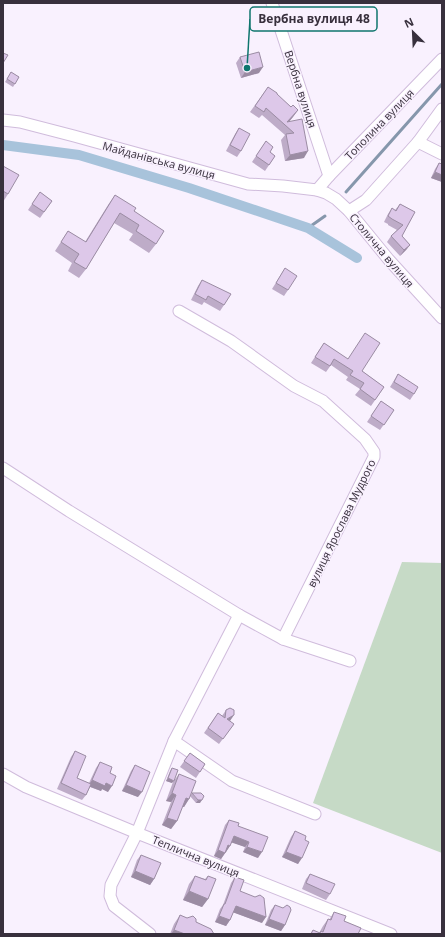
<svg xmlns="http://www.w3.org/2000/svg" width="445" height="937" font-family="'Open Sans',sans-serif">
<rect width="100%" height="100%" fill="#f9f1fe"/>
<path fill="#c6dac6" d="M 402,562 L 442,563 L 442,853 L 313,803 Z"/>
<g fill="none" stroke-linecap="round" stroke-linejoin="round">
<g stroke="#8697ac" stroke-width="3">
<path d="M 346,192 L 442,84"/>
<path d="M 308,228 L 325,216"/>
</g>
<path stroke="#a8c3db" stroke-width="10" d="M 3,145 L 79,155 L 189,188 L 308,228 L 357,258"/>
<g stroke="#d0bcdc" stroke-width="13">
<g id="minor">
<path d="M 272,3 L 329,176"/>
<path d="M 3,120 L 20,122 L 74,136 L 248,184 L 283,186 L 317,190 L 326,193 L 336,199 L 349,211 L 389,260 L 442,318"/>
<path d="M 418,142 L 442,154"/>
<path d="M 317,190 L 329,176 L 442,59"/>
<path d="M 349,211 L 366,200 L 418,142 L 442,109"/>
<path d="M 179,311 L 231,341 L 294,386 L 323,401 L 365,439 L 374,452 L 374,457 L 283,639"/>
<path d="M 3,468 L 69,511 L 239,615 L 283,639 L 350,661"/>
<path d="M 174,741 L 232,781 L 315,814"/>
<path d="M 3,774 L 26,787 L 137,833 L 391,934"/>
<path d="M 150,934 L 114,906 L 110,896 L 111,885 L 137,833 L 174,741 L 239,615"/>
</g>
</g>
<use href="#minor" stroke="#fff" stroke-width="11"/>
</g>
<g fill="#beacc8">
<path d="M 240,57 L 259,73 L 241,78 L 236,63 Z"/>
<path d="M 11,72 L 19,77 L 13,87 L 5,82 Z"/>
<path d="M 268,87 L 291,107 L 298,110 L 289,122 L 304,158 L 285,161 L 281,140 L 285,135 L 262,115 L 259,118 L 250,112 Z"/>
<path d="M 239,128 L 241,151 L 237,157 L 226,151 L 235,134 Z"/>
<path d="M 266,141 L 270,152 L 275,156 L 265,171 L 252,162 Z"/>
<path d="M 439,163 L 442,164 L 442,182 L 431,178 L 435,169 Z"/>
<path d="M 3,166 L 8,194 L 3,202 Z"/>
<path d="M 40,192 L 52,201 L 40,218 L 28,210 Z"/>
<path d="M 115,195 L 134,211 L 156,244 L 149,253 L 129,240 L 133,234 L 114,223 L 86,269 L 79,278 L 68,271 L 72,263 L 55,251 L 68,231 L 85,242 L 108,205 Z"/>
<path d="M 400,204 L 415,212 L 402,236 L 410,245 L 406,250 L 400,256 L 387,242 L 391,236 L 397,230 L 388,225 L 388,224 L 384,222 L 388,214 L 392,208 L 395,210 Z"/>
<path d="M 285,268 L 288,290 L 284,296 L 272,289 Z"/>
<path d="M 202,280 L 224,305 L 220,311 L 204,302 L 202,305 L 191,300 L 198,286 Z"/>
<path d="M 324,343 L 384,387 L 371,406 L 355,395 L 360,389 L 346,380 L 348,377 L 331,365 L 326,372 L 311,363 Z"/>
<path d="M 398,374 L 414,394 L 410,400 L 390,387 Z"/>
<path d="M 381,401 L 394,410 L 380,430 L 367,422 Z"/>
<path d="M 226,710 L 229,721 L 234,724 L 219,744 L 204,733 L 218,713 L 222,716 Z"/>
<path d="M 75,751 L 77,778 L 89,783 L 96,768 L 100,762 L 110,773 L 108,792 L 102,789 L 101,791 L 90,787 L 86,795 L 82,800 L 57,789 L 71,757 Z"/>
<path d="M 190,753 L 205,764 L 196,778 L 180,767 Z"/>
<path d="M 135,765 L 138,797 L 122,791 L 131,771 Z"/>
<path d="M 172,768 L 172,783 L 166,781 L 170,771 Z"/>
<path d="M 179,774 L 190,796 L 192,793 L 200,803 L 196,803 L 190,796 L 189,799 L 184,807 L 182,807 L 177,821 L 171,829 L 162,825 L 171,802 L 166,801 L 173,782 Z"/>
<path d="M 229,820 L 238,826 L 258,858 L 243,852 L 245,847 L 232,842 L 226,852 L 221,859 L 214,856 L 225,825 Z"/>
<path d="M 295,831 L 305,840 L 298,864 L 282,857 L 291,837 Z"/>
<path d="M 141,855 L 154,879 L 150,885 L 131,877 L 137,860 Z"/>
<path d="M 310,874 L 330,894 L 326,900 L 302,889 L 306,879 Z"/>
<path d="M 195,876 L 205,879 L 208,876 L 208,899 L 202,907 L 183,900 L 189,884 Z"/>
<path d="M 235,877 L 240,891 L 262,923 L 233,912 L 230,920 L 226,926 L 215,922 L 220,909 L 223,905 L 231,883 Z"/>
<path d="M 275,905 L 285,925 L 281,931 L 265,925 L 271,910 Z"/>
<path d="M 334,912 L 358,934 L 310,934 L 313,930 L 319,933 L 323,926 L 328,919 L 329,920 Z"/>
<path d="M 180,915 L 196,922 L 214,934 L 170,934 L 174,924 Z"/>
</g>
<g fill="#9b8ca3">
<path d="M 263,67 L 259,73 L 241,78 L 245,72 Z"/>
<path d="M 298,110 L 293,117 L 286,125 L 287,122 Z"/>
<path d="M 308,151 L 304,158 L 285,161 L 290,155 Z"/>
<path d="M 435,172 L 442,175 L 442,182 L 431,178 Z"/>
<path d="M 410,245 L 406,250 L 400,256 L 404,250 Z"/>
<path d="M 234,715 L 230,721 L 223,724 L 227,719 Z"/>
<path d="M 168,778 L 174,781 L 172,783 L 166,781 Z"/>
<path d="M 92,780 L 106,783 L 112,786 L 108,792 L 102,789 L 101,791 L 88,786 Z"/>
<path d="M 126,785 L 142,792 L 138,797 L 122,791 Z"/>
<path d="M 172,793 L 176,795 L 171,802 L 166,801 Z"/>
<path d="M 186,798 L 189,799 L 184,807 L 181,806 Z"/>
<path d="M 198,800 L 202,800 L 200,803 L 196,803 Z"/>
<path d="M 167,818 L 177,821 L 171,829 L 162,825 Z"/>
<path d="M 234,836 L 249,842 L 245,847 L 230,842 Z"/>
<path d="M 228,845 L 230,846 L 226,852 L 224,851 Z"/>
<path d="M 247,847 L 262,852 L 258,858 L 243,852 Z"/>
<path d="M 218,850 L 225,853 L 221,859 L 214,856 Z"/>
<path d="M 286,852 L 302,858 L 298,864 L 282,857 Z"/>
<path d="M 135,871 L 154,879 L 150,885 L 131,877 Z"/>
<path d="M 189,891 L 208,899 L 202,907 L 183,900 Z"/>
<path d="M 236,906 L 266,917 L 262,923 L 232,912 Z"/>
<path d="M 219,916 L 230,920 L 226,926 L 215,922 Z"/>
<path d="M 269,919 L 285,925 L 281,931 L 265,925 Z"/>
<path d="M 174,930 L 185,934 L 171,934 Z"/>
</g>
<g fill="#ddc8e9" stroke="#9b8ca3">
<path d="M 259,52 L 263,67 L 245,72 L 240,57 Z"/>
<path d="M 3,53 L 8,55 L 3,63 Z"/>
<path d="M 11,72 L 19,77 L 15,84 L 7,79 Z"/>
<path d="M 268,87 L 277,93 L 277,94 L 291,107 L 293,105 L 298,110 L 287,122 L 302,119 L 308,151 L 290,155 L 286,134 L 294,133 L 266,108 L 264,112 L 255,106 Z"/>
<path d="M 239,128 L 250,134 L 241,151 L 230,145 Z"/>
<path d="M 266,141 L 273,147 L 270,152 L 275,156 L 269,165 L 256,156 Z"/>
<path d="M 439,163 L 442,164 L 442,175 L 435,172 Z"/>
<path d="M 3,166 L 19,175 L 8,194 L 3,191 Z"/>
<path d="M 40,192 L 52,201 L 44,212 L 32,204 Z"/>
<path d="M 115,195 L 136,208 L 134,211 L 164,231 L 156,244 L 136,231 L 139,225 L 120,213 L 86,269 L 74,262 L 79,254 L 61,242 L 68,231 L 86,242 Z"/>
<path d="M 400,204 L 415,212 L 402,236 L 410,245 L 404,250 L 391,236 L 403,225 L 392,219 L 388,216 L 392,208 L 396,211 Z"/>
<path d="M 285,268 L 297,276 L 288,290 L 276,283 Z"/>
<path d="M 202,280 L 231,294 L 224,305 L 208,296 L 206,300 L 195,294 Z"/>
<path d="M 365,333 L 380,343 L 362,371 L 384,387 L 375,400 L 360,389 L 364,383 L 350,375 L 353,371 L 334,359 L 330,366 L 315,357 L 324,343 L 348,359 Z"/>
<path d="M 398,374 L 418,387 L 414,394 L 394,382 Z"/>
<path d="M 381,401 L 394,410 L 384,425 L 371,416 Z"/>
<path d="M 230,708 L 234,710 L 234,715 L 227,719 L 234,724 L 223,739 L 208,728 L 218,713 L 225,718 L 226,710 Z"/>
<path d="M 75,751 L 86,756 L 77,778 L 91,784 L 86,795 L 61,783 Z"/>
<path d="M 190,753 L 205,764 L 200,772 L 184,761 Z"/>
<path d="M 100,762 L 112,767 L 110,773 L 116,776 L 112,786 L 106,783 L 105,786 L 92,780 Z"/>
<path d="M 135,765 L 150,772 L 142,792 L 126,785 Z"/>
<path d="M 172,768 L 178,770 L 174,781 L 168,778 Z"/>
<path d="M 179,774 L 196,781 L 189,799 L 186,798 L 177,821 L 167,818 L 176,795 L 172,793 Z"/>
<path d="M 192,793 L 201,793 L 204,796 L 202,800 L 198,800 Z"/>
<path d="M 229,820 L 239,823 L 238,826 L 268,837 L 262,852 L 247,847 L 249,842 L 234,836 L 230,846 L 228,845 L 225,853 L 218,850 Z"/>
<path d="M 295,831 L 306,836 L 305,840 L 309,842 L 302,858 L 286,852 Z"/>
<path d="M 141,855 L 161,863 L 154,879 L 135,871 Z"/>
<path d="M 310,874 L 335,884 L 330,894 L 306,883 Z"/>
<path d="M 195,876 L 206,880 L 208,876 L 216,879 L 208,899 L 189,891 Z"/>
<path d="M 235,877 L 244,880 L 240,891 L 255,897 L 260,895 L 264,898 L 266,917 L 236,906 L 230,920 L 219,916 L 224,904 L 225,904 Z"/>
<path d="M 275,905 L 283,908 L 287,905 L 290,907 L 291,910 L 285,925 L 269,919 Z"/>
<path d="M 334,912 L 346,916 L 344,921 L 361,928 L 358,934 L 311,934 L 313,930 L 320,933 L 321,931 L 323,932 L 328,919 L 331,920 Z"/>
<path d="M 180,915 L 187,918 L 193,916 L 196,919 L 196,922 L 211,929 L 214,934 L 185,934 L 174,930 Z"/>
</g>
<g text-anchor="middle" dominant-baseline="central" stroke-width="3" stroke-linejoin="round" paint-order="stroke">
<g font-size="11" fill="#38303d" stroke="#f9f1fe">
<text transform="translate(301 89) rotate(72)">Вербна вулиця</text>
<text transform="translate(379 124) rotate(-46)">Тополина вулиця</text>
<text transform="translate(159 160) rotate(15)">Майданівська вулиця</text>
<text transform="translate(382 250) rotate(50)">Столична вулиця</text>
<text transform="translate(341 523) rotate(-64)">вулиця Ярослава Мудрого</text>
<text transform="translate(196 856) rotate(22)">Теплична вулиця</text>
</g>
</g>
<path fill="none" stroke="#0f766e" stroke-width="1.5" d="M247 68L250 19"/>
<circle fill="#0f766e" stroke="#f9f1fe" stroke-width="1.5" cx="247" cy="68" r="4"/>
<rect fill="#f9f1fe" stroke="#0f766e" stroke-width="1.5" x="250" y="7" width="127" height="24" rx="4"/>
<g font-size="12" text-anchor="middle" font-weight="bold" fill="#38303d">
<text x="314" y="23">Вербна вулиця 48</text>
</g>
<rect width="445" height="937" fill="none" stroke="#38303d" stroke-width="8"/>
<g transform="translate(413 32) rotate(336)" stroke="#f9f1fe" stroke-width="3" paint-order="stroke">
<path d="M0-3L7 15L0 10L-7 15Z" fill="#38303d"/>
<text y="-6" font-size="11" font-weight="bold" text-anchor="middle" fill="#38303d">N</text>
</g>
</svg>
